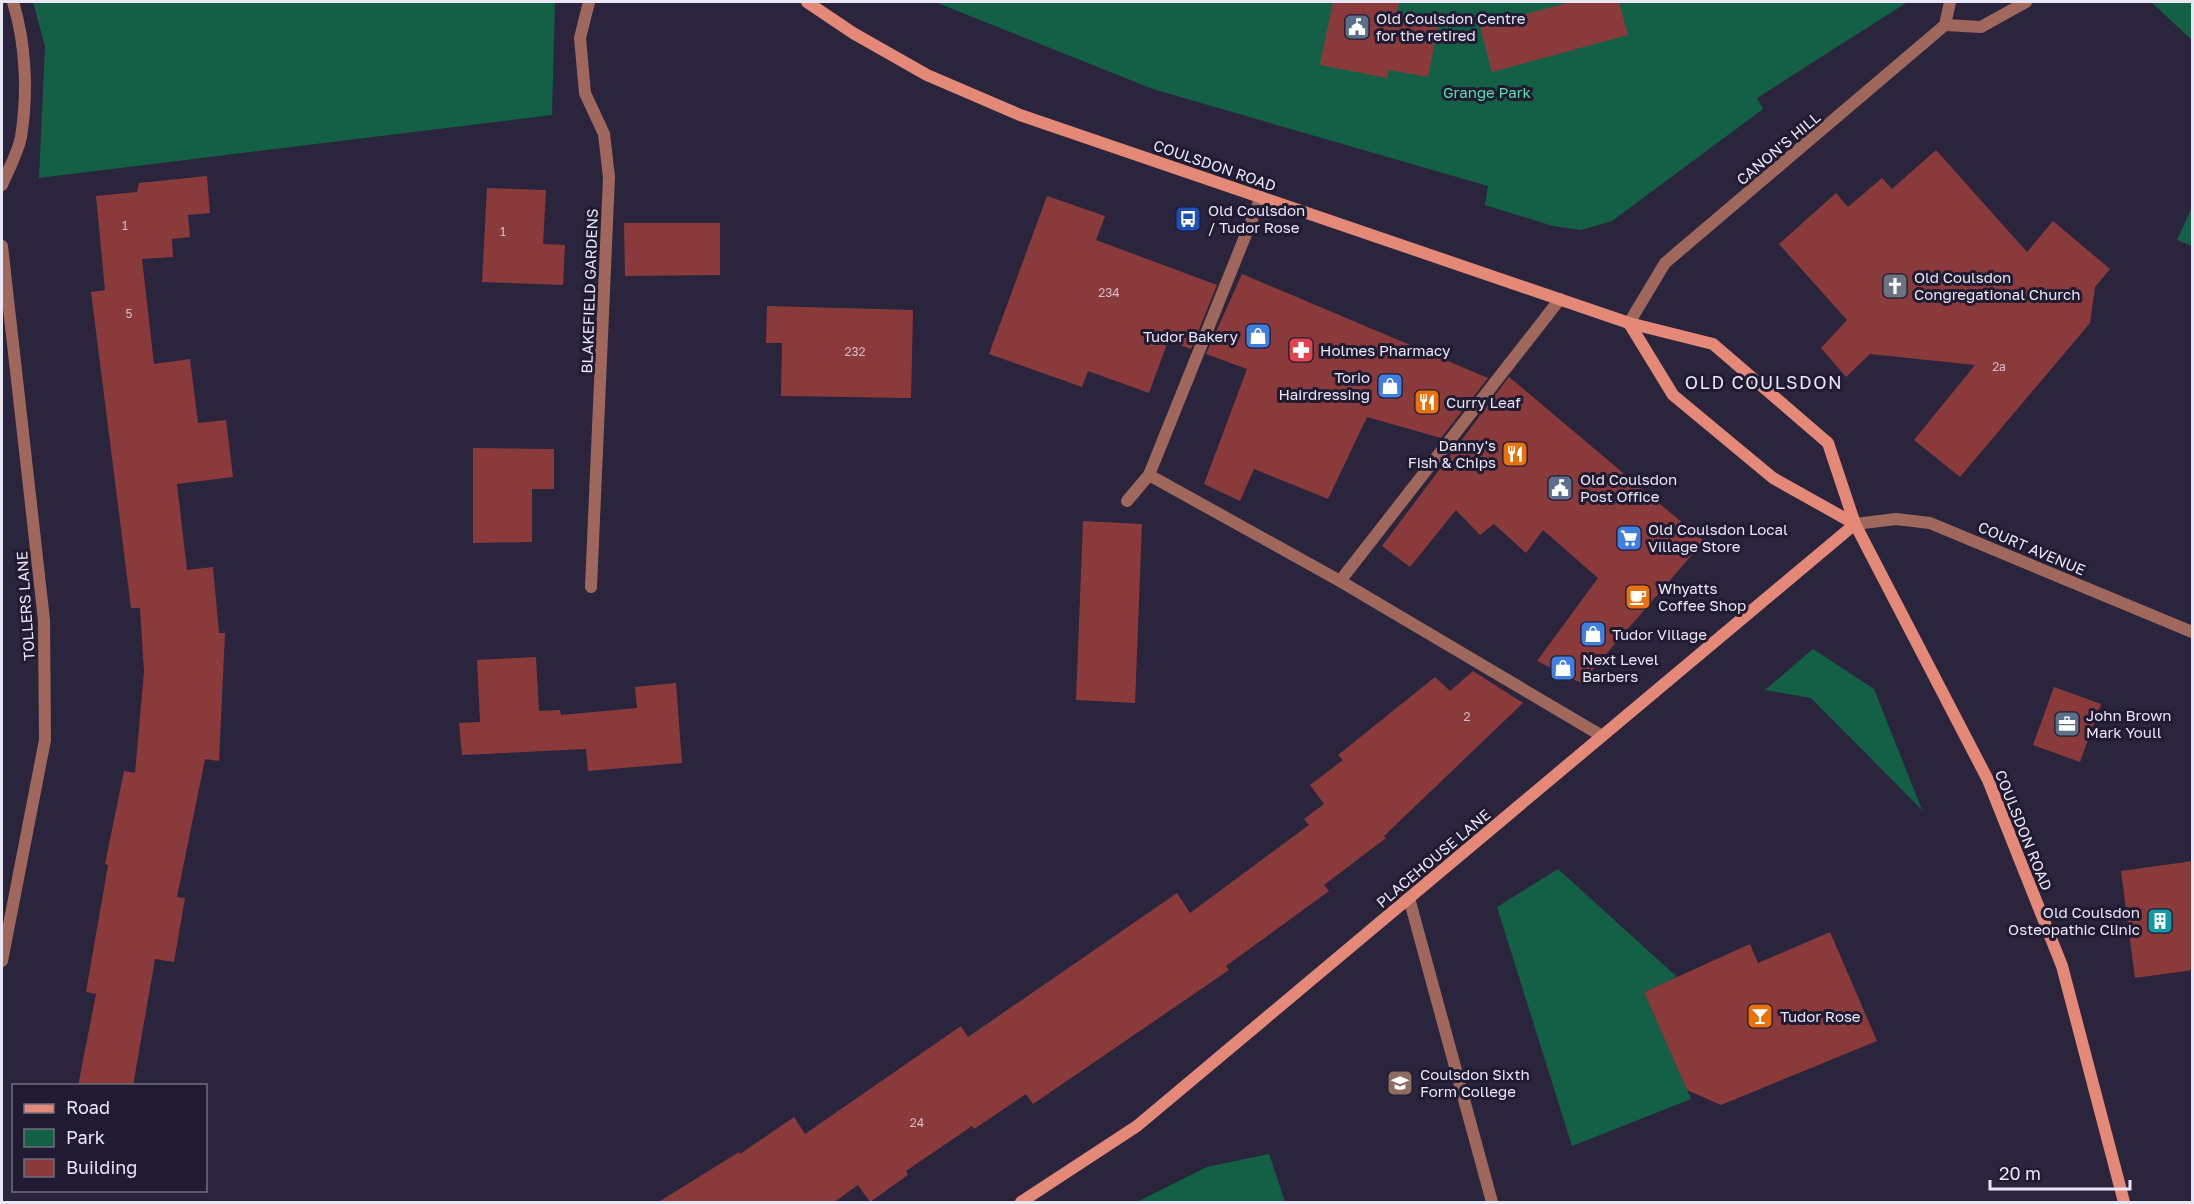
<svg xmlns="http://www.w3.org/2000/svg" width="2194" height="1204" font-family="'Golos Text',sans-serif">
<rect width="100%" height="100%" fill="#2a253d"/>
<g fill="#146046">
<path d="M 33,2 L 555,2 L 552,115 L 39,178 L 45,46 Z"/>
<path d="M 935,2 L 1963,2 L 1906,3 L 1757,98 L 1763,109 L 1612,221 L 1581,230 L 1553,226 L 1485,205 L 1488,186 L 1153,89 Z"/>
<path d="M 2151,2 L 2192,2 L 2192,40 Z"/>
<path d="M 2192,207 L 2192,246 L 2177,240 Z"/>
<path d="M 1813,649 L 1874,689 L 1922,810 L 1811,698 L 1765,690 Z"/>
<path d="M 1558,869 L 1677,977 L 1644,992 L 1691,1099 L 1572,1146 L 1497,907 Z"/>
<path d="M 1269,1154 L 1285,1202 L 1137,1202 L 1207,1167 Z"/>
</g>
<g fill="#8b3a3c">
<path d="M 1333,2 L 1399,2 L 1397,13 L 1439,22 L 1428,77 L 1389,70 L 1387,78 L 1320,65 Z"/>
<path d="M 1571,2 L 1619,2 L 1628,35 L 1492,72 L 1480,26 Z"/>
<path d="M 1936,150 L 2027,252 L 2053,221 L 2110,269 L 2095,287 L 2090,323 L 1960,477 L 1914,440 L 1975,365 L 1870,354 L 1846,377 L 1821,348 L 1847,320 L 1779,244 L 1836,193 L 1848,207 L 1882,178 L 1892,189 Z"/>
<path d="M 207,176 L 210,213 L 188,215 L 190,237 L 172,239 L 173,257 L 142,259 L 154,364 L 190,359 L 198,423 L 226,420 L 233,477 L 177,484 L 187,570 L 213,567 L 219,633 L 225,633 L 219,761 L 205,759 L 177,897 L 185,898 L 174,962 L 155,959 L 133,1086 L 78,1086 L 96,994 L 86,992 L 108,865 L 105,864 L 124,771 L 135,773 L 144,672 L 140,608 L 131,608 L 91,292 L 105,290 L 96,196 L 137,192 L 139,183 Z"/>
<path d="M 487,188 L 546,190 L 543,244 L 565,245 L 563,285 L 482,282 Z"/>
<path d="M 1047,196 L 1105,216 L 1096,240 L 1217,285 L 1191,349 L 1168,341 L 1149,393 L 1088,371 L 1082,387 L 989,354 Z"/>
<path d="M 624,223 L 720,223 L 720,275 L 625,276 Z"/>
<path d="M 1242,274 L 1488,378 L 1441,438 L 1367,417 L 1328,499 L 1254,469 L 1240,501 L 1204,484 L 1247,369 L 1206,354 Z"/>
<path d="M 767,306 L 913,310 L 911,398 L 781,396 L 782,343 L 766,343 Z"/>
<path d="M 1509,377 L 1704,541 L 1581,683 L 1537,661 L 1598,578 L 1543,530 L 1526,553 L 1494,524 L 1480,535 L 1456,510 L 1410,567 L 1382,546 Z"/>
<path d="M 473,448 L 554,449 L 554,489 L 532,489 L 532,542 L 473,543 Z"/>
<path d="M 1083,521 L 1142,524 L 1135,703 L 1076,700 Z"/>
<path d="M 536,657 L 539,711 L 560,710 L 561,715 L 637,708 L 635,687 L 676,683 L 682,763 L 588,771 L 586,749 L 462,755 L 459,723 L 480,722 L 477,660 Z"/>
<path d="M 1473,671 L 1523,703 L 1384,836 L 1386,838 L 1324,885 L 1329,891 L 1226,966 L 1229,970 L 1033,1104 L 1026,1094 L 974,1129 L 972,1126 L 906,1171 L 908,1175 L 870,1202 L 858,1185 L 833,1203 L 657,1203 L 739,1152 L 740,1154 L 794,1117 L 805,1134 L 961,1026 L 968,1037 L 1177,893 L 1190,913 L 1309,825 L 1304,819 L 1324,804 L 1310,785 L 1343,760 L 1338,755 L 1435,677 L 1450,691 Z"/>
<path d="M 2054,687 L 2101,704 L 2080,762 L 2033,745 Z"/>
<path d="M 2193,861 L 2193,970 L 2135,978 L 2121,871 Z"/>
<path d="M 1830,932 L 1877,1041 L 1721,1105 L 1687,1090 L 1644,992 L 1750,944 L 1758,963 Z"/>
</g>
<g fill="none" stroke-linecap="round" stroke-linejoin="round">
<g stroke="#a0675c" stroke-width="12">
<path d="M 1945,25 L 1981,27 L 2026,2"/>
<path d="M 1261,197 L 1149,475 L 1340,581 L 1602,736"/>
<path d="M 1127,501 L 1149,475"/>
<path d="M 1340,581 L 1560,299"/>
<path d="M 1409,898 L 1492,1202"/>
</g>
<g stroke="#a0675c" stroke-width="12">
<path d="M 589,2 L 580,38 L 585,93 L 604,134 L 609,177 L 591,587"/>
<path d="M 2,185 C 8,170 18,153 21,137 C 28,93 26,44 13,2"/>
<path d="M 2,246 L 44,620 L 45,740 L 2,961"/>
<path d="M 1629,323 L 1665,263 L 1945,25 L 1950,2"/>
<path d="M 1855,524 L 1896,519 L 1930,523 L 2192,632"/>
</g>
<g stroke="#e48878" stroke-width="12">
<path d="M 807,2 L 853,33 L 927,75 L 1020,115 L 1629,323 L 1713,344 L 1828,443 L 1855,524 L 1988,780 L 2062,966 L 2124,1202"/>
<path d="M 1629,323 L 1673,395 L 1773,478 L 1855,524"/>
<path d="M 1021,1202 L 1137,1126 L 1855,524"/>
</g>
</g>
<defs>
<g id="civic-square" transform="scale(1.35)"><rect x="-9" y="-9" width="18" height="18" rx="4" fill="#5c6f8a" stroke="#211b32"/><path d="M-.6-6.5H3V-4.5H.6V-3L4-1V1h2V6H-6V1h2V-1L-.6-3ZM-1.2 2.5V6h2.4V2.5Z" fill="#fff"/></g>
<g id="bus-square" transform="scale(1.35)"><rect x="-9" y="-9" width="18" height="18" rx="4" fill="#1a4fb4" stroke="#211b32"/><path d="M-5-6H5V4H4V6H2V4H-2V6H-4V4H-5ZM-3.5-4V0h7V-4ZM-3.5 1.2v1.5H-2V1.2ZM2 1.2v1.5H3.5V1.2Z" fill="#fff"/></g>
<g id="church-square" transform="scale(1.35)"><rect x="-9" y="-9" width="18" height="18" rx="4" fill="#6b7280" stroke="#211b32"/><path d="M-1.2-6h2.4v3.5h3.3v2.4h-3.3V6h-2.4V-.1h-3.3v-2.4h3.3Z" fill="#fff"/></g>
<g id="shop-square" transform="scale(1.35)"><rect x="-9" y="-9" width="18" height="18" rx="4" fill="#3f7fe0" stroke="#211b32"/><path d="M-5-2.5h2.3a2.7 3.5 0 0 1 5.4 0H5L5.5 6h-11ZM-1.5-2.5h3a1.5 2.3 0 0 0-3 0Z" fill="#fff"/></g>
<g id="pharmacy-square" transform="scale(1.35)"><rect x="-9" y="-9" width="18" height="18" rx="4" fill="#e0444e" stroke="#211b32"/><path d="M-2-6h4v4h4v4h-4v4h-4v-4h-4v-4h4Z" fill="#fff"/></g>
<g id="restaurant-square" transform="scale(1.35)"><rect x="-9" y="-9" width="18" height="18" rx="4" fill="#e8710a" stroke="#211b32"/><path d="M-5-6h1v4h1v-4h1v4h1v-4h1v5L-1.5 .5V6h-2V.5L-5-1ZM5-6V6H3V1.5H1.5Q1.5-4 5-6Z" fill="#fff"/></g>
<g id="supermarket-square" transform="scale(1.35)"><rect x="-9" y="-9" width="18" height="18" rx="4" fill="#3f7fe0" stroke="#211b32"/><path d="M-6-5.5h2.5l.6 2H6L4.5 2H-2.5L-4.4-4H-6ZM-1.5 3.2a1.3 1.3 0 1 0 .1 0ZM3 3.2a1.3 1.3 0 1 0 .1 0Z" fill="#fff"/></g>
<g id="cafe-square" transform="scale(1.35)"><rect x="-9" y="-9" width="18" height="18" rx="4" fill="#e8710a" stroke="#211b32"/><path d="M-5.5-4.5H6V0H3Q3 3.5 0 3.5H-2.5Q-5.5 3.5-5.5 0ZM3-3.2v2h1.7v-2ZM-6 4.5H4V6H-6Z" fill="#fff"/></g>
<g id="office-square" transform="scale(1.35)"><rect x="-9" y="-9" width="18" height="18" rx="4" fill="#5c6f8a" stroke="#211b32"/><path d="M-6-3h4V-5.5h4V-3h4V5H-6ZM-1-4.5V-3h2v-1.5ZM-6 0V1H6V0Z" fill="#fff"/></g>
<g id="building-square" transform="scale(1.35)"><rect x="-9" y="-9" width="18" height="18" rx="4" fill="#0f9aa8" stroke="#211b32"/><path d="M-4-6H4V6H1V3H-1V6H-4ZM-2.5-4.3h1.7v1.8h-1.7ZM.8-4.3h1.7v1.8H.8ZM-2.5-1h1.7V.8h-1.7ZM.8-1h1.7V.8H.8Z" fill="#fff"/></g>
<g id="bar-square" transform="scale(1.35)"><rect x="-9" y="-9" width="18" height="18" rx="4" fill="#e8710a" stroke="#211b32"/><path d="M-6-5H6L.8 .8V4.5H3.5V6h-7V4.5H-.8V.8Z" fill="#fff"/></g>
<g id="university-square" transform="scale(1.35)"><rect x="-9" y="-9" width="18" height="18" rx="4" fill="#8d6e63" stroke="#211b32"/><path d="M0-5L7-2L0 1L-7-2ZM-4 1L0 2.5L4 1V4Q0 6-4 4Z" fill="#fff"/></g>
</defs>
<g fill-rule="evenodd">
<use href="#civic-square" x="1357" y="27"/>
<use href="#bus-square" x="1188" y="219"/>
<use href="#church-square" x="1895" y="286"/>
<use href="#shop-square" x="1258" y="336"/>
<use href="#pharmacy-square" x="1301" y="350"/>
<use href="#shop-square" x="1390" y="386"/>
<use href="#restaurant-square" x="1427" y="402"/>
<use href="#restaurant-square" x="1515" y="454"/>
<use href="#civic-square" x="1560" y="488"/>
<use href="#supermarket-square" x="1629" y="538"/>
<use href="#cafe-square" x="1638" y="597"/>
<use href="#shop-square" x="1593" y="634"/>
<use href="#shop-square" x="1563" y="668"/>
<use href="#office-square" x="2067" y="724"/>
<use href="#building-square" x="2160" y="921"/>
<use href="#bar-square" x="1760" y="1016"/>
<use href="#university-square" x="1400" y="1083"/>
</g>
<g text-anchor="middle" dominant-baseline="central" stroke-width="6" stroke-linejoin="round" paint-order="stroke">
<g font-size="12" fill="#d2bbc8">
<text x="125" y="225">1</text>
<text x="503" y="231">1</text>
<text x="1109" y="292">234</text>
<text x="129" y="313">5</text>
<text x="855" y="351">232</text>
<text x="1999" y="366">2a</text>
<text x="1467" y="716">2</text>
<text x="917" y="1122">24</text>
</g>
<g font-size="15" fill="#e9e6f6" stroke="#211b32" text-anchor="start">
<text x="1376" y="18">Old Coulsdon Centre<tspan x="1376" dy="17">for the retired</tspan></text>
<text x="1208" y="210">Old Coulsdon<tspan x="1208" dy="17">/ Tudor Rose</tspan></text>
<text x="1914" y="277">Old Coulsdon<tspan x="1914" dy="17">Congregational Church</tspan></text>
<text x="1238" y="336" text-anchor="end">Tudor Bakery</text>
<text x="1320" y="350">Holmes Pharmacy</text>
<text x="1370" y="377" text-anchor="end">Torio<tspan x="1370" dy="17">Hairdressing</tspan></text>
<text x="1446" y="402">Curry Leaf</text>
<text x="1496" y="445" text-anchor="end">Danny's<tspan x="1496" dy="17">Fish &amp; Chips</tspan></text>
<text x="1580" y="479">Old Coulsdon<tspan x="1580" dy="17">Post Office</tspan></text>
<text x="1648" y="529">Old Coulsdon Local<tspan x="1648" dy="17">Village Store</tspan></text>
<text x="1658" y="588">Whyatts<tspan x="1658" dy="17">Coffee Shop</tspan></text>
<text x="1612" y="634">Tudor Village</text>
<text x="1582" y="659">Next Level<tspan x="1582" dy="17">Barbers</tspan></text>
<text x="2086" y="715">John Brown<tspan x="2086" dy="17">Mark Youll</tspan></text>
<text x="2140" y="912" text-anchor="end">Old Coulsdon<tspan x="2140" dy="17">Osteopathic Clinic</tspan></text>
<text x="1780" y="1016">Tudor Rose</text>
<text x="1420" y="1074">Coulsdon Sixth<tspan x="1420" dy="17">Form College</tspan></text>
</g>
<g font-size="15" fill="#5da" stroke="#211b32">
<text x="1487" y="92">Grange Park</text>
</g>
<g font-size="15" fill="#e9e6f6" stroke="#211b32">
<text transform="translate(1778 148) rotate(-40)">CANON'S HILL</text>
<text transform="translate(1215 165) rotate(19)">COULSDON ROAD</text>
<text transform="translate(589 291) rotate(-88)">BLAKEFIELD GARDENS</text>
<text transform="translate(2032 548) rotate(23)">COURT AVENUE</text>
<text transform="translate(25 606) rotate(-94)">TOLLERS LANE</text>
<text transform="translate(2024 830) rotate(68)">COULSDON ROAD</text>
<text transform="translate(1433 858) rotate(-40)">PLACEHOUSE LANE</text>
</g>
<g font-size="18" letter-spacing="1.5" fill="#e9e6f6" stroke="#211b32">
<text x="1764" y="382">OLD COULSDON</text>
</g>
</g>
<rect width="2194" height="1204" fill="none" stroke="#e9e6f6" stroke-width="6"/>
<rect x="12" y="1084" width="195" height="108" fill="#211b32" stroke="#716c80" stroke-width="1.5"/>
<rect x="24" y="1104" width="30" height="9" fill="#e48878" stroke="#716c80" stroke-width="1.5"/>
<text x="66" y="1114" font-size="18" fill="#e9e6f6">Road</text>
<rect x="24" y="1129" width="30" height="18" fill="#146046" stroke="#716c80" stroke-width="1.5"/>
<text x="66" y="1144" font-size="18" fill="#e9e6f6">Park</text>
<rect x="24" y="1159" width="30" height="18" fill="#8b3a3c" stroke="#716c80" stroke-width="1.5"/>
<text x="66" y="1174" font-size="18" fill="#e9e6f6">Building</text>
<path d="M1990 1180v9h140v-9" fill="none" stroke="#e9e6f6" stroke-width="3"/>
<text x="1999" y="1180" font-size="18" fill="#e9e6f6" stroke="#211b32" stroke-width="4.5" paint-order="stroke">20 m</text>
</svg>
